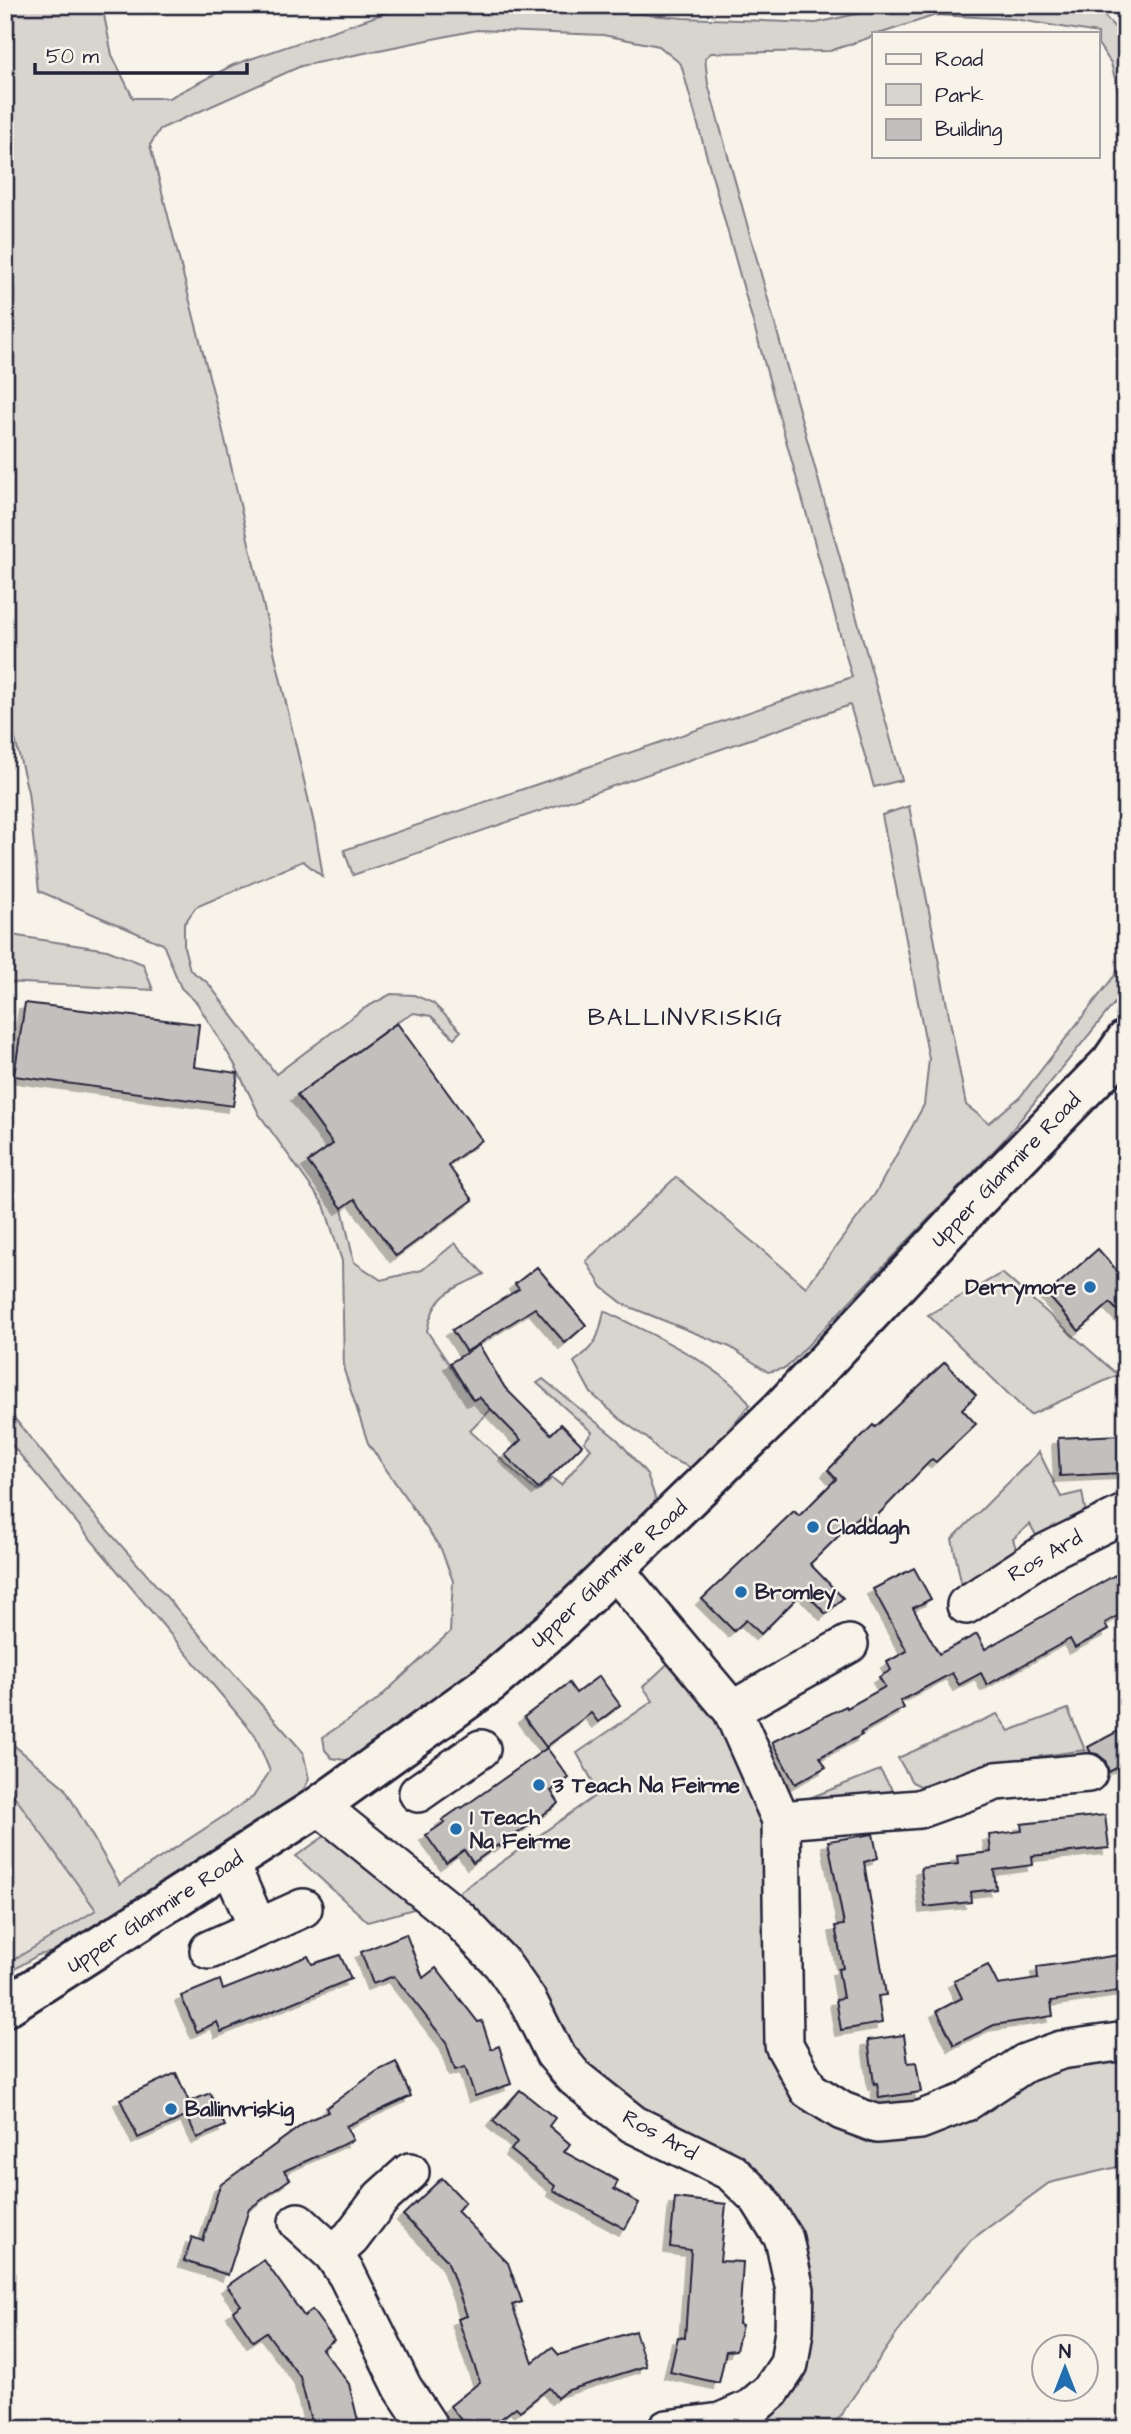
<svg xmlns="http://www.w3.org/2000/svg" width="1131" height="2434" font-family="'Architects Daughter',sans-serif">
<defs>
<filter id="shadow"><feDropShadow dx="-6" dy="6" stdDeviation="0" flood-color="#0004"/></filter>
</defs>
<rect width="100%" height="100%" fill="#f7f3e8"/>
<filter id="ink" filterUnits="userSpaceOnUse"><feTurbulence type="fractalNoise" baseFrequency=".0143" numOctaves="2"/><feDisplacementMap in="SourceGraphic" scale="14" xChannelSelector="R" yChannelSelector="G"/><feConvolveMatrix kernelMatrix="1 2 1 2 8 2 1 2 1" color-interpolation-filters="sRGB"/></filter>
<g filter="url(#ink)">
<path fill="#e7e3db" d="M 5,1783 L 96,1910 L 5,1965 Z"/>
<g fill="#d8d5cf" stroke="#7d7c85" stroke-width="2">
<path d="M 5,5 L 102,5 L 112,55 L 133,98 L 169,98 L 233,65 L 403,7 L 548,5 L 683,18 L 816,23 L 896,5 L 1094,5 L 1123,36 L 1126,44 L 1126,123 L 1111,63 L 1098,44 L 1098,33 L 1014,19 L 936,15 L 882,33 L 874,33 L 874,36 L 830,51 L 711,53 L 705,58 L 708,84 L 902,780 L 874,787 L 850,705 L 353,875 L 344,850 L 852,677 L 681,64 L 659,46 L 603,35 L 477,30 L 301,66 L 160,129 L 150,145 L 222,427 L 315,828 L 323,877 L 303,861 L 196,907 L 184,924 L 184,947 L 190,970 L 208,983 L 276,1074 L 363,1009 L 391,994 L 414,995 L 433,1003 L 461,1031 L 454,1038 L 431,1016 L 414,1013 L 396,1023 L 297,1095 L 333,1144 L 308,1162 L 342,1208 L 354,1262 L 381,1280 L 422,1270 L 455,1243 L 484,1274 C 453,1290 434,1292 427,1331 L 473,1400 L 502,1383 L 508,1392 L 470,1431 L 537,1492 L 552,1478 L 561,1485 L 591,1449 L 584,1442 L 592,1432 L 537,1383 L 543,1379 L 617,1439 L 647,1474 L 659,1509 L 523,1632 L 459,1685 L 351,1761 L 332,1758 L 325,1750 L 323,1737 L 375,1702 L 450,1632 L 453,1581 L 441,1549 L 368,1443 L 344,1370 L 342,1261 L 324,1205 L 259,1114 L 235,1065 L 197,1003 L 181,988 L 163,944 L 39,891 L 28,792 L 5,698 Z"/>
<path d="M 909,806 L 966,1105 L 989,1123 L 1020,1097 L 1126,961 L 1126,989 L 1003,1141 L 786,1368 L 768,1372 L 730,1347 L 625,1305 L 602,1287 L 586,1261 L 676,1177 L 806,1287 L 875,1194 L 924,1105 L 929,1059 L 882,815 Z"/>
<path d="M 11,935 L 107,950 L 143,964 L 153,990 L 5,982 L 5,936 Z"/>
<path d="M 1002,1273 L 1118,1375 L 1030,1415 L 928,1315 Z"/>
<path d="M 604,1311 C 644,1330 728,1368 750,1405 L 694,1469 L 664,1456 L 648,1439 L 620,1419 L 591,1393 L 574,1362 C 596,1346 599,1337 604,1311 Z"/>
<path d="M 5,1407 L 82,1501 L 303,1752 L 309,1779 L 300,1797 L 59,1951 L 38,1955 L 5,1975 L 5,1965 L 96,1910 L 5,1783 L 5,1738 L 64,1787 L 120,1884 L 253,1797 L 270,1771 L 255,1735 L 5,1437 Z"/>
<path d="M 1039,1452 L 1061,1497 L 1082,1492 L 1089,1531 L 1039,1541 L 1030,1524 L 1013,1539 L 1022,1568 L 966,1605 L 952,1539 Z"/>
<path d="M 676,1656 L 725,1723 L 771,1828 L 778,2057 L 869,2130 L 1126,2041 L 1126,2165 L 1049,2183 L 971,2240 L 918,2303 L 831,2429 L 734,2429 L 768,2413 L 796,2242 L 593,2082 L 451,1898 L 599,1793 L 577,1753 L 653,1701 L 643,1687 Z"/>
<path d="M 1068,1709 L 1085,1750 L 1036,1757 L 971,1772 L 939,1795 L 912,1782 L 898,1758 L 997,1714 L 1009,1731 Z"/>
<path d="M 880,1770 L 893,1791 L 884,1805 L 802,1801 Z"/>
<path d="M 335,1829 L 431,1904 L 368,1922 L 296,1856 Z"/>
</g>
<g fill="#c2bfbd" stroke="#22223b" stroke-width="2" filter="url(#shadow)">
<path d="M 25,1003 L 199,1024 L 194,1067 L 238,1073 L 233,1106 L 14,1076 Z"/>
<path d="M 397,1023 L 482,1140 L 448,1165 L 473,1200 L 396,1256 L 355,1199 L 342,1208 L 308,1162 L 333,1144 L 297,1095 Z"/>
<path d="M 1098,1249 L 1126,1281 L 1126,1320 L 1110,1303 L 1079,1331 L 1047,1294 Z"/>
<path d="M 537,1267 L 586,1325 L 565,1343 L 535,1308 L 466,1352 L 452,1330 L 519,1289 L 515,1284 Z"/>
<path d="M 479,1345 L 505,1388 L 551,1434 L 561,1424 L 582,1445 L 538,1489 L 505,1455 L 521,1440 L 479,1397 L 473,1400 L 450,1363 Z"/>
<path d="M 945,1362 L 976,1395 L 962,1409 L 976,1424 L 936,1462 L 932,1459 L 871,1522 L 862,1513 L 810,1564 L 843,1598 L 826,1614 L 804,1591 L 761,1634 L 746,1620 L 734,1631 L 702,1599 L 794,1511 L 799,1516 L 836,1479 L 828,1470 L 873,1425 L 875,1427 Z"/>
<path d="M 1121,1435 L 1123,1473 L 1060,1476 L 1058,1438 Z"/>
<path d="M 914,1568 L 931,1599 L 913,1608 L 939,1654 L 977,1634 L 985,1649 L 1115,1575 L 1126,1593 L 1126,1611 L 1105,1623 L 1108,1630 L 1075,1648 L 1070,1639 L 987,1685 L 981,1673 L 959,1685 L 952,1673 L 900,1701 L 904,1708 L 860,1733 L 862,1735 L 820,1757 L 826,1767 L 795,1784 L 772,1742 L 846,1706 L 847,1708 L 885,1687 L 879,1677 L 891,1670 L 887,1662 L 907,1651 L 873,1589 Z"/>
<path d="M 599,1676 L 620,1705 L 598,1722 L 591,1713 L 546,1747 L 524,1717 L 569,1683 L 576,1693 Z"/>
<path d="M 1126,1727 L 1126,1763 L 1109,1772 L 1105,1760 L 1097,1754 L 1091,1753 L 1088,1747 Z"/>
<path d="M 547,1748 L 569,1778 L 551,1791 L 559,1803 L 499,1847 L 498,1845 L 473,1863 L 464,1850 L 446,1863 L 426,1835 L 445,1822 L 442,1820 L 461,1807 L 462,1808 Z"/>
<path d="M 1105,1815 L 1109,1848 L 1032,1856 L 1033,1865 L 994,1870 L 996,1889 L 970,1892 L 971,1902 L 925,1907 L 921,1868 L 958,1864 L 957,1856 L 991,1852 L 989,1835 L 1022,1831 L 1021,1824 Z"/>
<path d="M 873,1834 L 878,1858 L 864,1862 L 886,1995 L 878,1996 L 882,2023 L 841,2030 L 836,1999 L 843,1998 L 838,1969 L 843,1968 L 835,1926 L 844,1925 L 828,1841 Z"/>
<path d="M 406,1934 L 423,1978 L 436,1968 L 478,2022 L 482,2021 L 491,2049 L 499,2046 L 511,2084 L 475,2096 L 465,2067 L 455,2070 L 446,2042 L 394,1976 L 373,1984 L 361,1952 Z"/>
<path d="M 1126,1954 L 1126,1990 L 1051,2001 L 1053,2016 L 994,2025 L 954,2045 L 937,2011 L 962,1998 L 954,1981 L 988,1965 L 998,1985 L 1038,1979 L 1037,1967 Z"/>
<path d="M 340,1955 L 351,1979 L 221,2032 L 217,2022 L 197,2032 L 181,1996 L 220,1980 L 223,1990 L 308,1956 L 312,1964 Z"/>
<path d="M 904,2035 L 908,2063 L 916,2062 L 921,2092 L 879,2098 L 877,2083 L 874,2084 L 868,2040 Z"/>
<path d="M 396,2062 L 411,2096 L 346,2126 L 353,2140 L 284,2171 L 290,2179 L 249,2209 L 228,2275 L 184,2261 L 192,2237 L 203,2241 L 220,2185 L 309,2120 L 328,2112 L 326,2108 L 377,2071 Z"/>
<path d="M 176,2073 L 189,2102 L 210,2093 L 225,2126 L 197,2138 L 187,2116 L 138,2138 L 120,2099 Z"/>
<path d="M 520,2090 L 555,2118 L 549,2126 L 570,2144 L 564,2152 L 618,2181 L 614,2189 L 639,2203 L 625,2229 L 553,2190 L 555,2186 L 511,2150 L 517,2142 L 493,2121 Z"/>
<path d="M 442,2178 L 465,2202 L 457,2211 L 508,2263 L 522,2302 L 512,2305 L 533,2362 L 552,2347 L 559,2355 L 635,2331 L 646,2366 L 566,2391 L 557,2398 L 549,2388 L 520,2411 L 516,2407 L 488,2429 L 468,2429 L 450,2406 L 480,2382 L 458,2319 L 467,2316 L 447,2260 L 403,2215 Z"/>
<path d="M 675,2198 L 726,2204 L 720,2261 L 743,2262 L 739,2324 L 742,2325 L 736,2350 L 726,2351 L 719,2383 L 670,2372 L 678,2337 L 685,2338 L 691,2250 L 670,2247 Z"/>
<path d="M 264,2260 L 304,2316 L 312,2310 L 334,2340 L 322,2349 L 349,2384 L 360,2429 L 313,2429 L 300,2377 L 266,2332 L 253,2341 L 233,2311 L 241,2305 L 227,2286 Z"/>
</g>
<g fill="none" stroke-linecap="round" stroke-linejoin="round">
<g stroke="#22223b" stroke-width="42">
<g id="minor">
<path d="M 615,1570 L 732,1710 L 781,1820 L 784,2045 L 809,2090 L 842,2111 L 877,2124 L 920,2120 L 966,2102 L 1025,2063 L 1061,2050 L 1126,2041"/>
<path d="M 966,1605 L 1047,1552 L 1126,1513"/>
<path d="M 732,1710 L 849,1644"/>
<path d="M 418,1793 L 481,1749"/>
<path d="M 319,1806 L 459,1919 L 502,1964 L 528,2001 L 554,2053 L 575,2078 L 633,2124 L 731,2172 L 759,2199 L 784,2239 L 795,2290 L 794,2331 L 789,2364 L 771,2391 L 750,2409 L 721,2422 L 667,2429"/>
<path d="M 781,1820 L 919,1809 L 996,1781 L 1088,1773"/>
<path d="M 230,1864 L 258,1928"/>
<path d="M 209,1950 L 303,1908"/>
<path d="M 298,2222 L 333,2254 L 347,2275 L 403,2388 L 430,2429"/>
<path d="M 333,2254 L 351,2238 L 381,2198 L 410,2172"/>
</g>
</g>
<g stroke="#22223b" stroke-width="44">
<path id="major" d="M 5,2007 L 319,1806 L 490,1683 L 555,1627 L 782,1408 L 967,1210 L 1111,1062 L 1126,1040"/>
</g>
<use href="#minor" stroke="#f7f3e8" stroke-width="37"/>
<use href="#major" stroke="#f7f3e8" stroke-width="38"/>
</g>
</g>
<g fill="#1f6fb2" stroke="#f7f3e8" stroke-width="2.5">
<circle cx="1090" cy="1287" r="7"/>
<circle cx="813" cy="1527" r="7"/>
<circle cx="741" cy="1592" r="7"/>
<circle cx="539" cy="1785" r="7"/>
<circle cx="456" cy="1829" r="7"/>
<circle cx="171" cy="2109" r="7"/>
</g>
<g text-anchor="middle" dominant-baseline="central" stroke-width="5" stroke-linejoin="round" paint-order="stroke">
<g font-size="21" fill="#22223b" stroke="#f7f3e8">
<text transform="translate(1006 1170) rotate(-46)">Upper Glanmire Road</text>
<text transform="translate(1045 1556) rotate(-30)">Ros Ard</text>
<text transform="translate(609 1574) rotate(-43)">Upper Glanmire Road</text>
<text transform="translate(155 1912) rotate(-33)">Upper Glanmire Road</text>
<text transform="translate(660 2135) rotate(29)">Ros Ard</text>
</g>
<g font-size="21" font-weight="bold" fill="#22223b" stroke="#f7f3e8" text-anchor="start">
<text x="1076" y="1287" text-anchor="end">Derrymore</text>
<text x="827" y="1527">Claddagh</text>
<text x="755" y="1592">Bromley</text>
<text x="553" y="1785">3 Teach Na Feirme</text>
<text x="470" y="1817">1 Teach<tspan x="470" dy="24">Na Feirme</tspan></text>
<text x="185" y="2109">Ballinvriskig</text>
</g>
<g font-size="24" letter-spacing="2" fill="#22223b" stroke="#f7f3e8">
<text x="686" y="1018">BALLINVRISKIG</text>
</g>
</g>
<rect width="1131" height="2434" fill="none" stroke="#f7f3e8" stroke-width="28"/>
<rect x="14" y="14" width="1103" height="2406" fill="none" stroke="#22223b" stroke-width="2.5" filter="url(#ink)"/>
<rect x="872" y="32" width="228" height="126" fill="#f7f3e8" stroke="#a29fa3" stroke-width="2"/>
<rect x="886" y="54" width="35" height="10" fill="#f7f3e8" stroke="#a29fa3" stroke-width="2"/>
<text x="935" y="66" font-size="21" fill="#22223b">Road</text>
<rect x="886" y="84" width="35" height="21" fill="#d8d5cf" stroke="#a29fa3" stroke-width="2"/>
<text x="935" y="102" font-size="21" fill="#22223b">Park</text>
<rect x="886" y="119" width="35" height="21" fill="#c2bfbd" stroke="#a29fa3" stroke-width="2"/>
<text x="935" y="136" font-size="21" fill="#22223b">Building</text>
<g transform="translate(1065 2368)"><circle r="33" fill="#f7f3e8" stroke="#a29fa3" stroke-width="2"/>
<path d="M0-5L12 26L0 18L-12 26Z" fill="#1f6fb2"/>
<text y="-10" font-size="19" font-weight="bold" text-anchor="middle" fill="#22223b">N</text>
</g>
<path d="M35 63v10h212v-10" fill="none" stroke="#22223b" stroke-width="3.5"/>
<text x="46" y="63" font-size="21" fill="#22223b" stroke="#f7f3e8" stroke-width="5" paint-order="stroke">50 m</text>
</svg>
